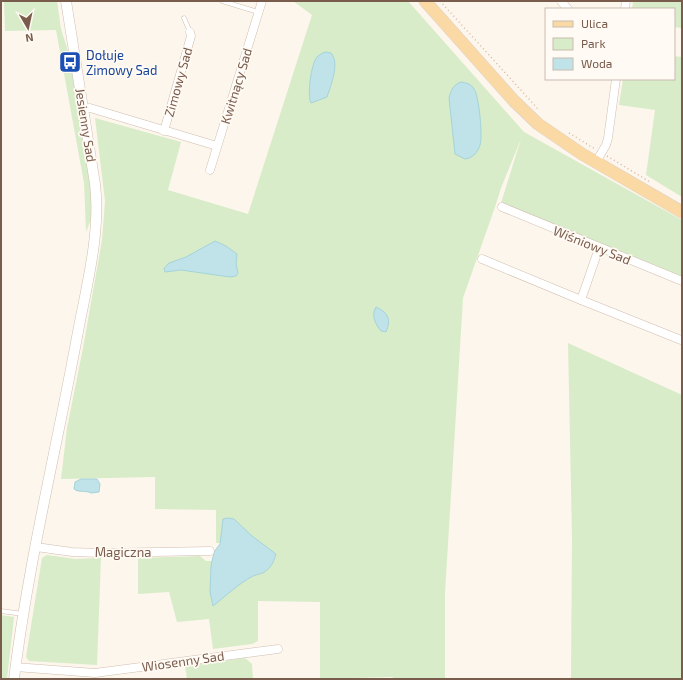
<svg xmlns="http://www.w3.org/2000/svg" width="683" height="680" font-family="'Exo 2',sans-serif">
<rect width="100%" height="100%" fill="#fdf6ec"/>
<g fill="#d8ecc9">
<path d="M 4,1 L 57,1 L 61,29 L 68,51 L 73,78 L 91,190 L 91,219 L 86,232 L 84,183 L 56,30 L 5,31 Z"/>
<path d="M 293,1 L 408,1 L 524,132 L 682,220 L 682,278 L 501,203 L 521,139 L 501,188 L 495,207 L 463,298 L 445,593 L 445,679 L 395,679 L 392,677 L 320,679 L 320,602 L 258,601 L 258,641 L 252,644 L 213,649 L 209,619 L 177,622 L 169,592 L 138,594 L 138,558 L 200,556 L 206,561 L 222,561 L 222,543 L 216,543 L 216,510 L 155,509 L 155,477 L 61,479 L 67,428 L 83,348 L 102,240 L 105,201 L 95,118 L 181,142 L 168,190 L 248,214 L 312,15 Z"/>
<path d="M 633,1 L 682,1 L 682,28 L 674,27 L 674,9 L 632,9 Z"/>
<path d="M 674,56 L 682,57 L 682,197 L 646,175 L 655,110 L 619,105 L 623,79 L 674,79 Z"/>
<path d="M 568,343 L 682,395 L 682,679 L 571,679 L 572,537 Z"/>
<path d="M 47,555 L 75,559 L 101,558 L 97,665 L 29,661 L 26,657 L 42,558 Z"/>
<path d="M 1,615 L 14,617 L 7,679 L 1,679 Z"/>
<path d="M 245,658 L 252,664 L 253,679 L 187,679 L 185,666 Z"/>
</g>
<g fill="#bfe3e8" stroke="#a5d3da">
<path d="M 326,52 L 331,53 C 340,63 331,85 327,97 L 311,103 C 307,95 311,64 317,57 C 320,54 322,53 326,52 Z"/>
<path d="M 461,82 C 467,83 471,84 474,89 C 479,95 483,138 480,145 C 478,152 473,158 465,159 L 455,154 L 449,98 C 451,90 453,85 461,82 Z"/>
<path d="M 215,241 L 226,246 L 237,254 L 236,264 L 238,273 L 236,276 L 230,277 L 181,270 L 165,272 L 164,268 L 169,263 L 186,257 Z"/>
<path d="M 376,307 C 389,313 391,320 386,332 L 381,331 C 375,324 371,315 376,307 Z"/>
<path d="M 81,479 L 97,479 L 100,484 L 99,492 L 91,493 C 86,490 79,493 74,489 L 75,482 Z"/>
<path d="M 228,518 L 234,519 L 252,536 L 276,554 C 274,560 273,565 267,570 C 263,574 258,574 253,576 C 238,584 226,596 213,606 L 210,592 L 211,566 L 214,552 L 220,544 L 223,519 Z"/>
</g>
<g fill="none" stroke-linecap="round" stroke-linejoin="round">
<g stroke="#d1beb0" stroke-width="5">
<g id="service">
<path d="M 222,1 L 258,12"/>
<path d="M 184,18 L 190,32"/>
<path d="M 1,611 L 23,614"/>
</g>
</g>
<g stroke="#d1beb0" stroke-width="9">
<g id="minor">
<path d="M 561,1 L 568,9"/>
<path d="M 625,9 L 626,1"/>
<path d="M 83,109 L 90,108 L 217,146"/>
<path d="M 164,131 L 191,36 L 190,32"/>
<path d="M 596,162 L 606,145 L 608,138 L 616,79"/>
<path d="M 210,170 L 262,1"/>
<path d="M 502,207 L 682,281"/>
<path d="M 599,248 L 581,300 L 681,340"/>
<path d="M 482,259 L 581,300"/>
<path d="M 36,547 L 72,552 L 99,553 L 210,551"/>
<path d="M 15,667 L 95,673 L 278,649"/>
</g>
</g>
<g stroke="#d1beb0" stroke-width="11">
<path id="tertiary" d="M 14,679 C 28,564 56,451 77,337 C 86,288 101,233 95,184 L 66,1"/>
</g>
<g stroke="#dad1cd" stroke-width="13">
<path id="primary" d="M 425,1 L 514,101 L 538,124 L 582,154 L 682,212"/>
</g>
<g stroke="#d9b8a5" stroke-width="1.5" stroke-dasharray="1 3" stroke-linecap="butt">
<path d="M 440,1 L 538,109"/>
<path d="M 569,133 L 595,149"/>
<path d="M 607,156 L 650,182"/>
</g>
<use href="#service" stroke="#fff" stroke-width="4"/>
<use href="#minor" stroke="#fff" stroke-width="8"/>
<use href="#tertiary" stroke="#fff" stroke-width="10"/>
<use href="#primary" stroke="#fbd9a5" stroke-width="12"/>
</g>
<defs>
<g id="bus-square" transform="scale(1.15)"><rect x="-9" y="-9" width="18" height="18" rx="4" fill="#1a4fb4" stroke="#fffaf3"/><path d="M-5-6H5V4H4V6H2V4H-2V6H-4V4H-5ZM-3.5-4V0h7V-4ZM-3.5 1.2v1.5H-2V1.2ZM2 1.2v1.5H3.5V1.2Z" fill="#fff"/></g>
</defs>
<g fill-rule="evenodd">
<use href="#bus-square" x="70" y="62"/>
</g>
<g text-anchor="middle" dominant-baseline="central" stroke-width="3.5" stroke-linejoin="round" paint-order="stroke">
<g font-size="13" fill="#164399" stroke="#fffaf3" text-anchor="start">
<text x="86" y="55">Dołuje<tspan x="86" dy="15">Zimowy Sad</tspan></text>
</g>
<g font-size="13" fill="#7a5c4d" stroke="#fffaf3">
<text transform="translate(178 82) rotate(-74)">Zimowy Sad</text>
<text transform="translate(236 86) rotate(-73)">Kwitnący Sad</text>
<text transform="translate(86 125) rotate(81)">Jesienny Sad</text>
<text transform="translate(592 245) rotate(22)">Wiśniowy Sad</text>
<text x="123" y="552">Magiczna</text>
<text transform="translate(183 661) rotate(-8)">Wiosenny Sad</text>
</g>
</g>
<rect width="683" height="680" fill="none" stroke="#7a5c4d" stroke-width="4"/>
<rect x="545" y="8" width="130" height="72" fill="#fffaf3" stroke="#cabbb1"/>
<rect x="553" y="21" width="20" height="6" fill="#fbd9a5" stroke="#cabbb1"/>
<text x="581" y="28" font-size="12" fill="#7a5c4d">Ulica</text>
<rect x="553" y="38" width="20" height="12" fill="#d8ecc9" stroke="#cabbb1"/>
<text x="581" y="48" font-size="12" fill="#7a5c4d">Park</text>
<rect x="553" y="58" width="20" height="12" fill="#bfe3e8" stroke="#cabbb1"/>
<text x="581" y="68" font-size="12" fill="#7a5c4d">Woda</text>
<g transform="translate(28 28) rotate(171)" stroke="#fffaf3" stroke-width="3" paint-order="stroke">
<path d="M0-3L7 15L0 10L-7 15Z" fill="#7a5c4d"/>
<text y="-6" font-size="11" font-weight="bold" text-anchor="middle" fill="#7a5c4d">N</text>
</g>
</svg>
